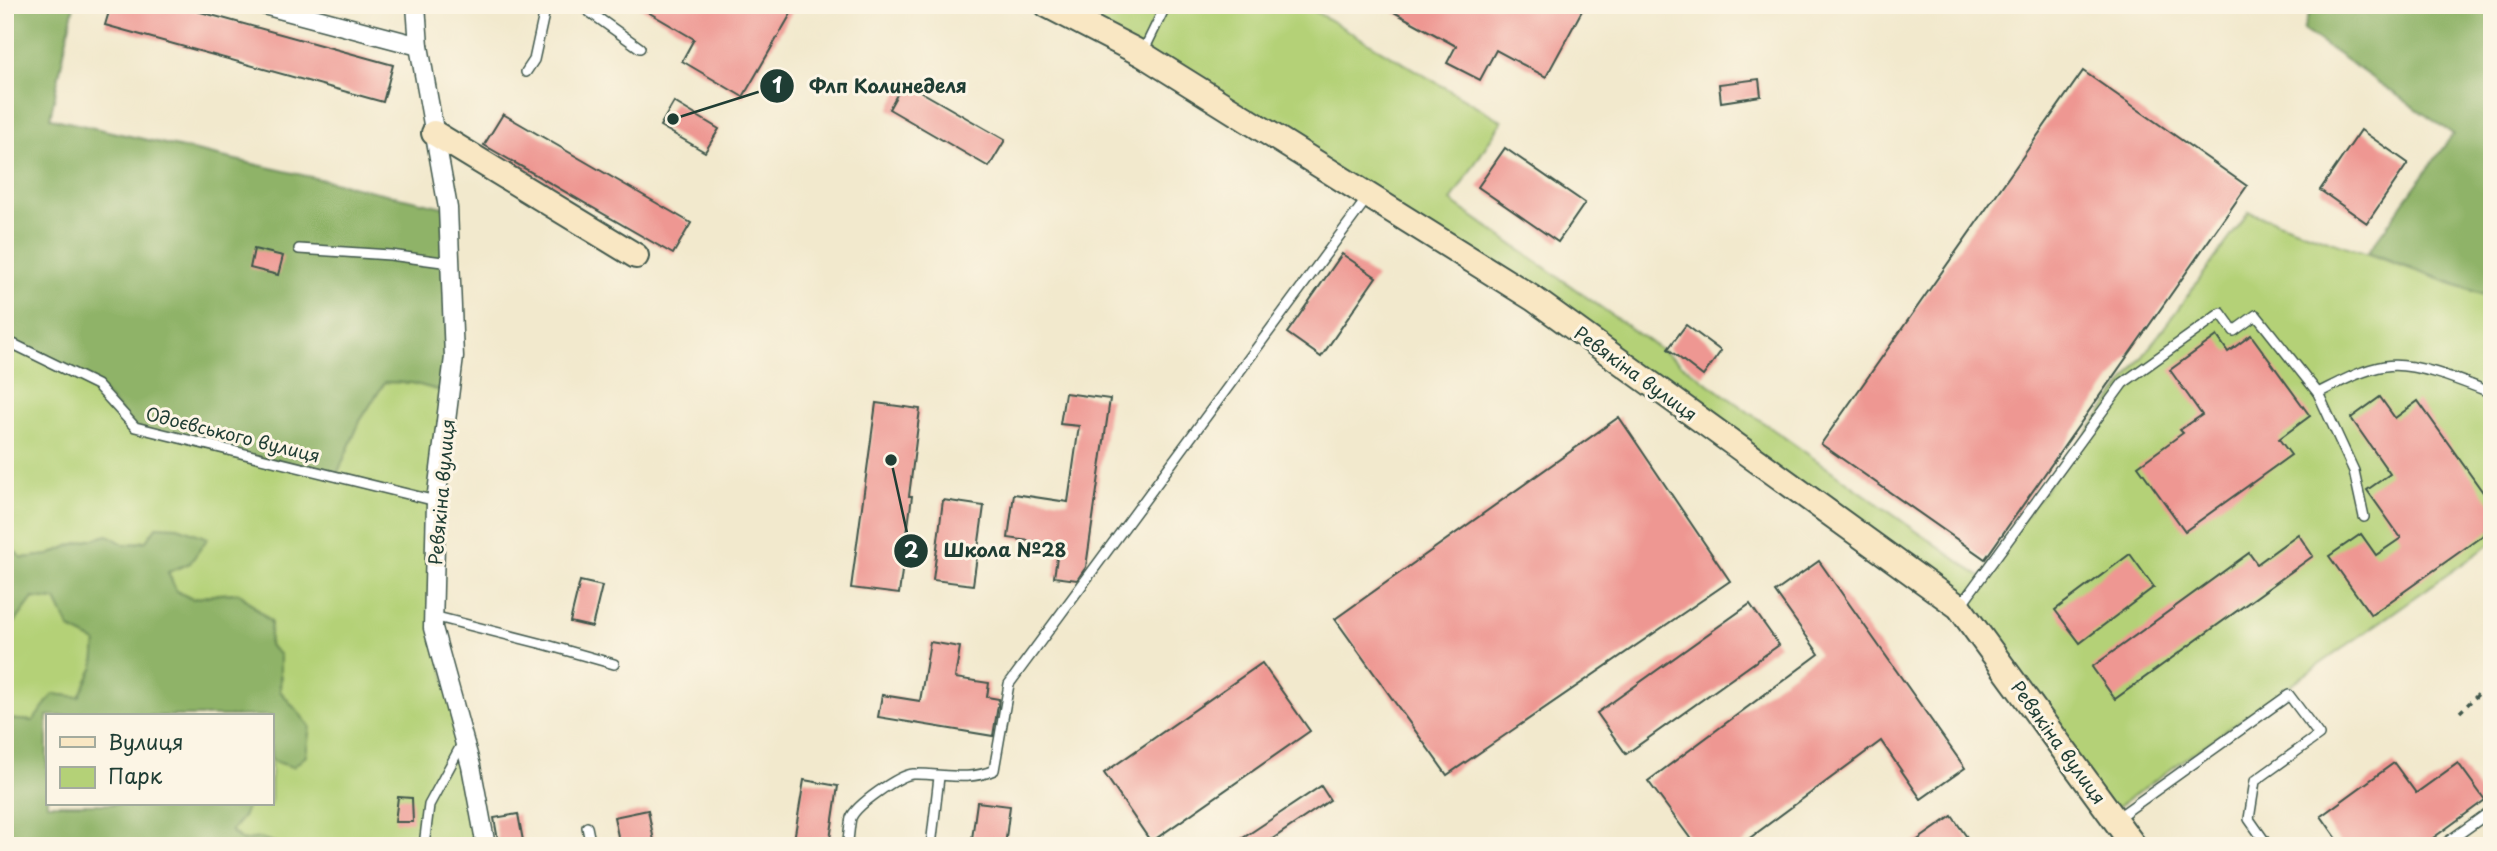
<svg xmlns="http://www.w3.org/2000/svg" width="2497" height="851" font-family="'Playpen Sans',sans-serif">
<rect width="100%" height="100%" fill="#fcf5e5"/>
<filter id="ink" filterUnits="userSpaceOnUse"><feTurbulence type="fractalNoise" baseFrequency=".0143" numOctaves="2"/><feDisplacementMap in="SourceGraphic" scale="14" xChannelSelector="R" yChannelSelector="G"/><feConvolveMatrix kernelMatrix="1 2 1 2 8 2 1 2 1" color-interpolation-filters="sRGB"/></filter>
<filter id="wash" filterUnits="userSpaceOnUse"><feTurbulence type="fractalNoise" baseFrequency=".00686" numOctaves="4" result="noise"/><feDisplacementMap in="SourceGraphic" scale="28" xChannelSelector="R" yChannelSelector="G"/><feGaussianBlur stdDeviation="1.57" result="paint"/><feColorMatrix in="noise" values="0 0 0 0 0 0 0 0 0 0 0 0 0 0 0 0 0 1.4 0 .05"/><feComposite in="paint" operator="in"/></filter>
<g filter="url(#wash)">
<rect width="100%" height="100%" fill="#f2e9cd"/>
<g fill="#b4d177" stroke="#6a8756" stroke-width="2">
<path d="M 1047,5 L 1304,5 L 1502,121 L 1451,201 L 1981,577 L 2249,212 L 2492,298 L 2492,543 L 2110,812 L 1959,607 L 1534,299 Z"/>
<path d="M 5,340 L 336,476 L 360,421 L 385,382 L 412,383 L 449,393 L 433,628 L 485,846 L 379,846 L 378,843 L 362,838 L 346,844 L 320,846 L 284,846 L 260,838 L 242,841 L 231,830 L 243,817 L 248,804 L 271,804 L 271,758 L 276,762 L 301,716 L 280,691 L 281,676 L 269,646 L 271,621 L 239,593 L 219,594 L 192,599 L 176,591 L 168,572 L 190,563 L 157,526 L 146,541 L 125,545 L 108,535 L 71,545 L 49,555 L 22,558 L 5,543 Z"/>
<path d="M 33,598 L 57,600 L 70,629 L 96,642 L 94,667 L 79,697 L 53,694 L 34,721 L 5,719 L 5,636 Z"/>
</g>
<g fill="#8fb368" stroke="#57784e" stroke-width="2">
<path d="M 5,5 L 74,5 L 50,118 L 448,208 L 449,393 L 412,383 L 385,382 L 360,421 L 336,477 L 135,427 L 97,385 L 5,340 Z"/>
<path d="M 2312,5 L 2492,5 L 2492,298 L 2368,252 L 2453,134 L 2303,30 Z"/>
<path d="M 157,526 L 178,527 L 208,538 L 190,563 L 168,572 L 176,591 L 192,599 L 219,594 L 239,593 L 271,622 L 269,645 L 280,655 L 280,691 L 310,726 L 306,756 L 293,767 L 276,762 L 271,758 L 271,716 L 47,716 L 47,804 L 248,804 L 243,817 L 231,831 L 242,841 L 260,838 L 284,846 L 5,846 L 5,719 L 33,721 L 53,694 L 79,697 L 94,667 L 96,642 L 70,629 L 56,600 L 33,598 L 5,636 L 5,543 L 22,558 L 49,555 L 71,545 L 108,535 L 125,545 L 146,541 Z"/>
</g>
<g id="blocks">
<g fill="#ee9792">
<path d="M 111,5 L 175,5 L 393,65 L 383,102 L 105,25 Z"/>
<path d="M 636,5 L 796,5 L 743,97 L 682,61 L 694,39 Z"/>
<path d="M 1381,5 L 1585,5 L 1546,77 L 1496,50 L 1480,80 L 1447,63 L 1456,46 Z"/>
<path d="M 2083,71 L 2247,186 L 1985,559 L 1821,444 Z"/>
<path d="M 1759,79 L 1761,96 L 1721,102 L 1719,84 Z"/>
<path d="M 904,82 L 1005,140 L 989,167 L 889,109 Z"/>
<path d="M 674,102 L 719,129 L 705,152 L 660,126 Z"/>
<path d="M 503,114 L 691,223 L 673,254 L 484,145 Z"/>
<path d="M 2361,130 L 2408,163 L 2367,223 L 2320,190 Z"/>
<path d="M 1505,148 L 1585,203 L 1558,242 L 1478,187 Z"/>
<path d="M 254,249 L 283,256 L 278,275 L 250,268 Z"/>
<path d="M 1342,254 L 1376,277 L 1321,357 L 1287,333 Z"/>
<path d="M 1686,325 L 1721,351 L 1703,376 L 1668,349 Z"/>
<path d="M 2251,335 L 2310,416 L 2279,439 L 2291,455 L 2185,531 L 2138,466 L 2183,433 L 2180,430 L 2202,415 L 2170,370 L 2217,336 L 2228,352 Z"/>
<path d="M 1065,393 L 1110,399 L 1086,567 L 1077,580 L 1054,577 L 1059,545 L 1008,538 L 1014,494 L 1068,502 L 1079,426 L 1060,424 Z"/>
<path d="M 2380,397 L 2395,418 L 2418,401 L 2492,505 L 2492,529 L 2371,615 L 2329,556 L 2361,534 L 2376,555 L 2401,538 L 2367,490 L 2390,474 L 2351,418 Z"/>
<path d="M 876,403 L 920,409 L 909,496 L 912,496 L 899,594 L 851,588 Z"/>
<path d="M 1619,417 L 1730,581 L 1447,775 L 1335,619 Z"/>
<path d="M 943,500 L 984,506 L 973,585 L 933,580 Z"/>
<path d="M 2298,534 L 2313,556 L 2115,699 L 2092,667 L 2249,553 L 2257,564 Z"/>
<path d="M 2130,554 L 2154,587 L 2080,643 L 2055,610 Z"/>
<path d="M 1819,561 L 1965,768 L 1921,799 L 1881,741 L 1739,846 L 1696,846 L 1648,781 L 1819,654 L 1775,592 Z"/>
<path d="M 580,581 L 602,586 L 592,627 L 570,622 Z"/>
<path d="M 1750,604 L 1779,645 L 1626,754 L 1597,713 Z"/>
<path d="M 930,642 L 960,647 L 955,678 L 989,683 L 987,697 L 999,699 L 993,736 L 878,717 L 882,695 L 920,701 Z"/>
<path d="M 1262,663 L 1310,731 L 1151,842 L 1104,773 Z"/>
<path d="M 2394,763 L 2416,793 L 2458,763 L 2485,800 L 2422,846 L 2342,846 L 2321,816 Z"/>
<path d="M 804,780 L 838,786 L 829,846 L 793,846 Z"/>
<path d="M 1321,786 L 1330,800 L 1262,846 L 1231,846 Z"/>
<path d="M 398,797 L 412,798 L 413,822 L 395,822 Z"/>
<path d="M 977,802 L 1010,806 L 1005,846 L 971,846 Z"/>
<path d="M 648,810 L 655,846 L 620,846 L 614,817 Z"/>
<path d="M 518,814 L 524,846 L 499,846 L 494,818 Z"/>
<path d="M 1952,816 L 1969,840 L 1961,846 L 1909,846 Z"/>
</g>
</g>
</g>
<g filter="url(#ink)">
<use href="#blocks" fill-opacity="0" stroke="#3f574b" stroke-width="2"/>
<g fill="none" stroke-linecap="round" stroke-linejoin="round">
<g stroke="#3f574b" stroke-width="12">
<g id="lane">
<path d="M 580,5 L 640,48"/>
<path d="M 5,32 L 9,5"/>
<path d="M 1143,52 L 1166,5"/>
<path d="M 526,72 L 534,60 L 546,5"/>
<path d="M 299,249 L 390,255 L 450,263"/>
<path d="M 5,340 L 97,385 L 135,427 L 436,501"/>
<path d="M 2318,393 C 2340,382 2361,370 2385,366 C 2414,361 2464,382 2492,393"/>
<path d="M 1960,606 L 2123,383 L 2221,313 L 2234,331 L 2256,315 L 2318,393 L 2354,471 L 2364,517"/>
<path d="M 433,616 L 547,645 L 614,664"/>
<path d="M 2117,818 L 2289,695 L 2319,735 L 2255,781 L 2249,819 L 2268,846"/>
<path d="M 587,827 L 591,846"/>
<path d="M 424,846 L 429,805 L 463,742"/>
<path d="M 847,846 C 849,837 849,827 851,818 C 856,805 899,775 913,774 C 940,773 968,782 994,770 L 1009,684 L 1368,197"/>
<path d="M 931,846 L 939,777"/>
<path d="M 2442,846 L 2491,811"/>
</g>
</g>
<g stroke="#3f574b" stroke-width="21">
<g id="street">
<path d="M 264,5 L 419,46"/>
<path d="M 416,5 L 419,46 L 448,208 L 454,357 L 436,501 L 433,628 L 471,766 L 486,846"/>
</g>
</g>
<g stroke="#3f574b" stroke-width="28">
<g id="secondary">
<path d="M 1047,5 L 1142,54 L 1534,299 L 1959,607 L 2134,846"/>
<path d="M 434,133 L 636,256"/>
</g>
</g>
<path stroke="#3f574b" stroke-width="3.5" stroke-dasharray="5 5" stroke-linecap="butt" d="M 2460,712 L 2492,681"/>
<use href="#lane" stroke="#fff" stroke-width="9"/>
<use href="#street" stroke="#fff" stroke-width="18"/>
<use href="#secondary" stroke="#f9e7c3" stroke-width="24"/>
</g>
</g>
<g text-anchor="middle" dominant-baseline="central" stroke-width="6" stroke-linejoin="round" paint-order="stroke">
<g font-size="18" fill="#1f3d34" stroke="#fcf5e5">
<text transform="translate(1636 373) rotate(36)">Ревякіна вулиця</text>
<text transform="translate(233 434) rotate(14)">Одоєвського вулиця</text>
<text transform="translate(441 492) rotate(-85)">Ревякіна вулиця</text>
<text transform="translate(2059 742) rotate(54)">Ревякіна вулиця</text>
</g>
</g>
<path fill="none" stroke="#1f3d34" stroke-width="2.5" d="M673 119L777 86M891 460L911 551"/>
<g fill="#1f3d34" stroke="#fcf5e5" stroke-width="2.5">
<circle cx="673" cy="119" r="7"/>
<circle cx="891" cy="460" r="7"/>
<circle cx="777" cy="86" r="18"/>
<circle cx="911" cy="551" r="18"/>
</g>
<g font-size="21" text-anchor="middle" font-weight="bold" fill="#fff">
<text x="777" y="93">1</text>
<text x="911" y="558">2</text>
</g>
<g font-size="19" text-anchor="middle" font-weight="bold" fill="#1f3d34" stroke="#fcf5e5" stroke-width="6" stroke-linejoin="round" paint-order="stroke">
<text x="888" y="93">Флп Колинеделя</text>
<text x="1005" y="557">Школа №28</text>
</g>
<rect width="2497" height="851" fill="none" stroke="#fcf5e5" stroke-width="28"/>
<rect x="46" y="714" width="228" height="91" fill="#fcf5e5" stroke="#a4ab9e" stroke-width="2"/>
<rect x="60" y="737" width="35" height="10" fill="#f9e7c3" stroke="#a4ab9e" stroke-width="2"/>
<text x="108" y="750" font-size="21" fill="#1f3d34">Вулиця</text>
<rect x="60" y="767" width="35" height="21" fill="#b4d177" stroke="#a4ab9e" stroke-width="2"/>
<text x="108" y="784" font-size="21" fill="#1f3d34">Парк</text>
</svg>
